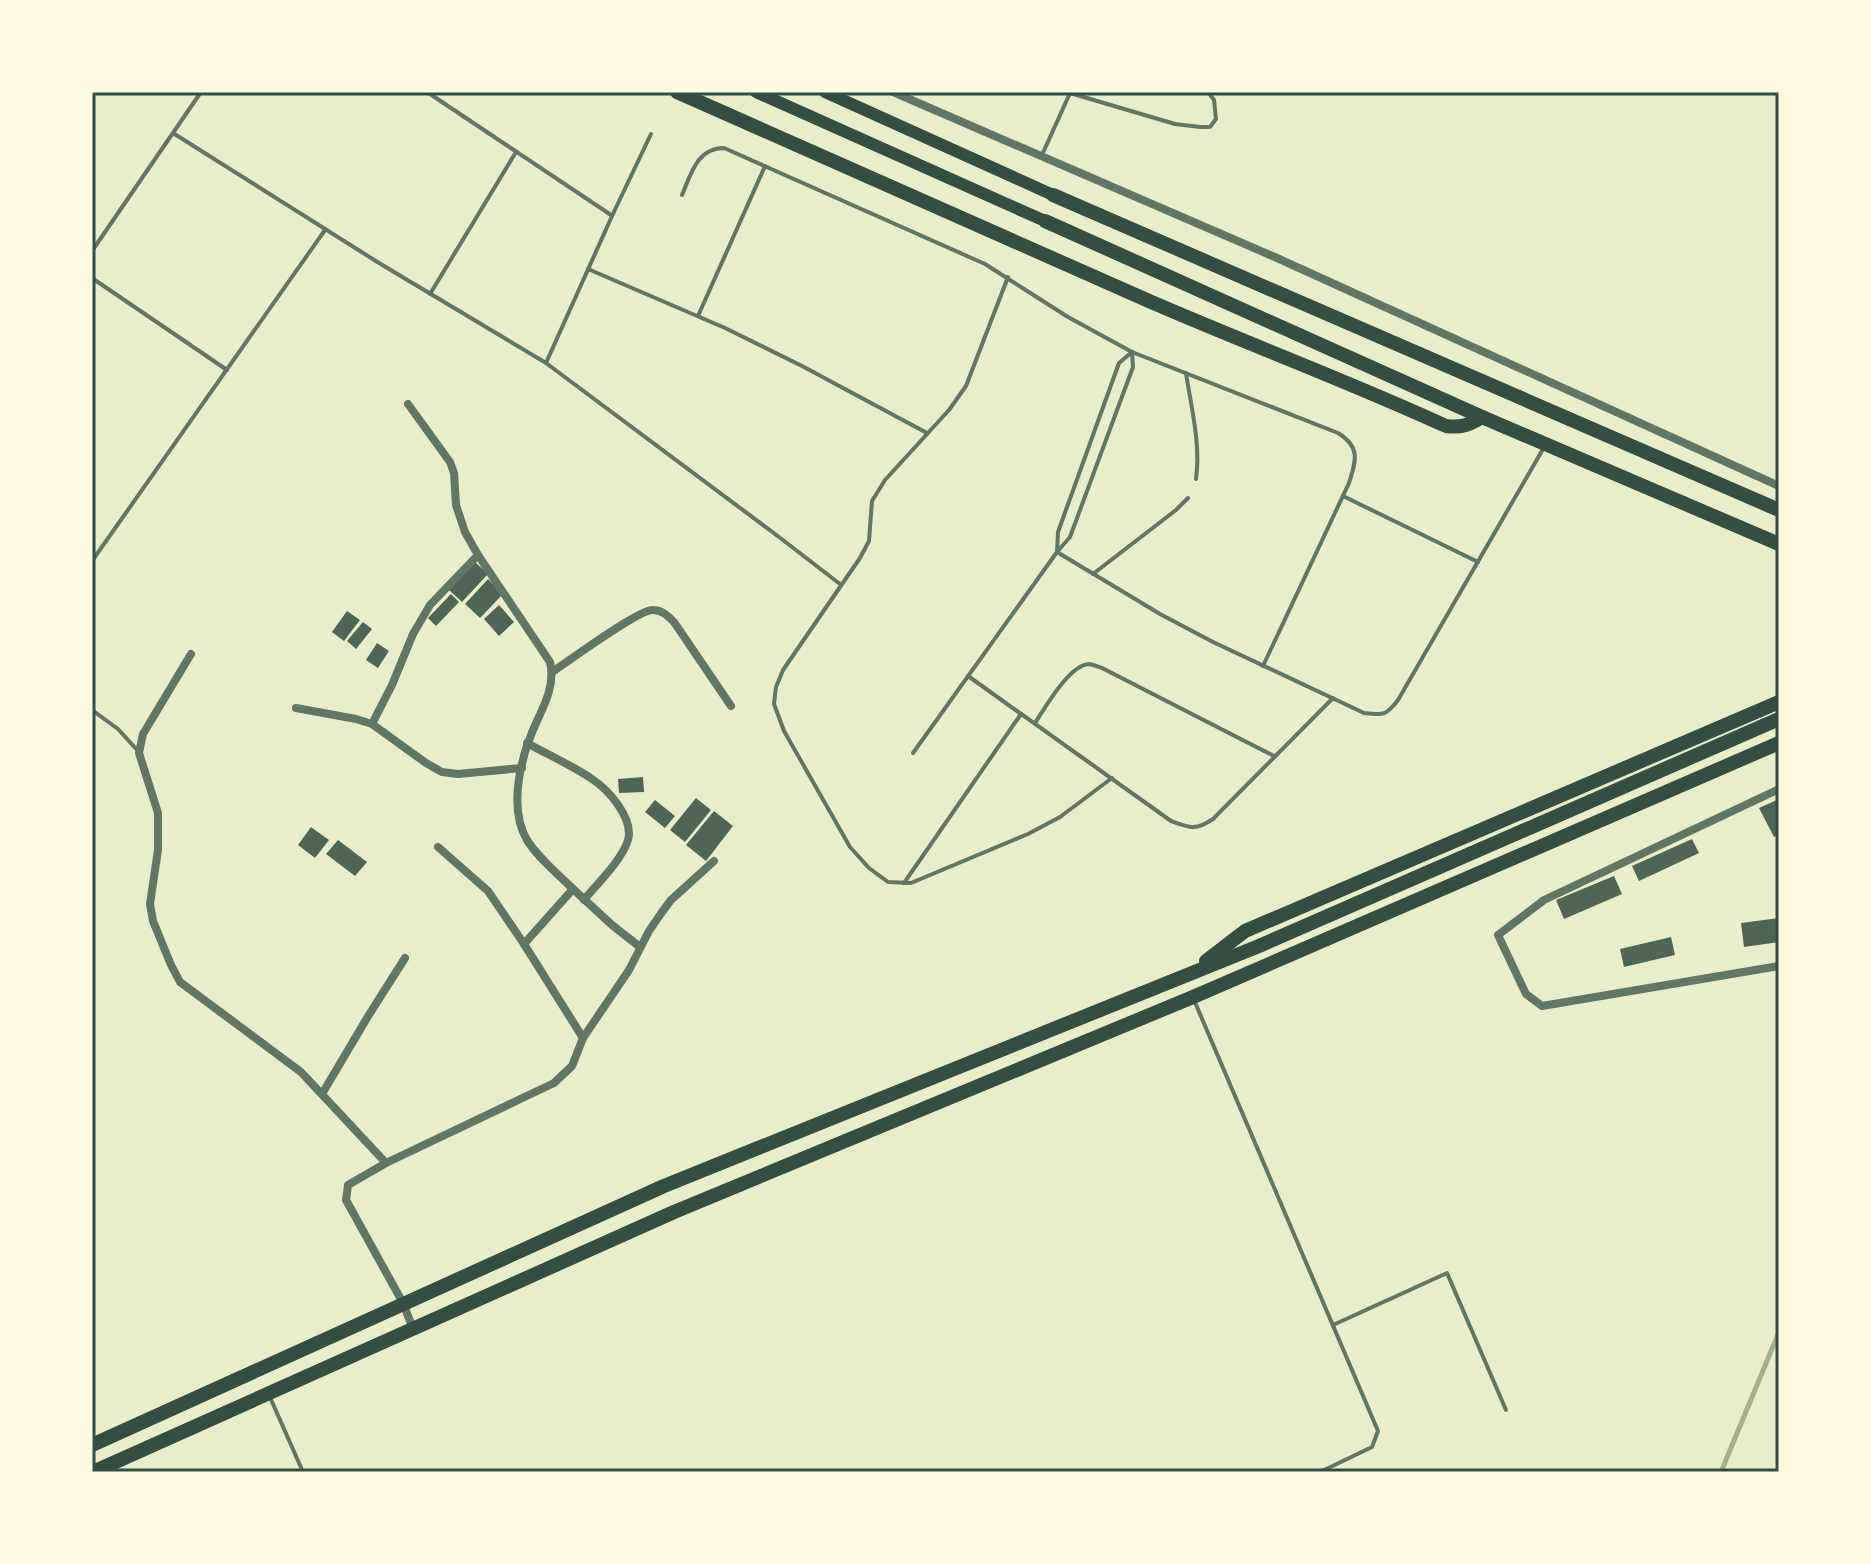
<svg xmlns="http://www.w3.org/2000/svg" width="1871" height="1564" font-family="'Titillium Web',sans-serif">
<rect width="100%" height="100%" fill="#e9edc9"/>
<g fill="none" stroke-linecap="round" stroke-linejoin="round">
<path stroke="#a3b18a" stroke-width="5" d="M 1721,1472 L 1779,1332"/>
</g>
<g fill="#4f6655">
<path d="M 475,562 L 488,574 L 462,602 L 449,590 Z"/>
<path d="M 488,579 L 503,594 L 480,618 L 465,604 Z"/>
<path d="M 451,594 L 459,602 L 436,626 L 428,618 Z"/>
<path d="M 499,605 L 514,622 L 499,636 L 484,619 Z"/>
<path d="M 347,611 L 360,620 L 344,641 L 332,632 Z"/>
<path d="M 363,622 L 372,629 L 356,649 L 347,641 Z"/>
<path d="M 377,643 L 389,651 L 378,668 L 366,660 Z"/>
<path d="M 643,777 L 644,792 L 619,793 L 618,779 Z"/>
<path d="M 696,798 L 711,810 L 685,842 L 670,830 Z"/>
<path d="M 1779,799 L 1779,834 L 1774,837 L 1759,808 Z"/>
<path d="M 655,800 L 675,816 L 665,828 L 645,812 Z"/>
<path d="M 714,811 L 733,826 L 706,861 L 686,845 Z"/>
<path d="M 311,827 L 329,840 L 315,858 L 298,845 Z"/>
<path d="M 1692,839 L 1699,853 L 1639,881 L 1632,866 Z"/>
<path d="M 338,840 L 367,862 L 355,876 L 326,854 Z"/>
<path d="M 1614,876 L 1622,894 L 1564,919 L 1556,900 Z"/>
<path d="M 1779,918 L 1779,942 L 1744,947 L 1741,923 Z"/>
<path d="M 1671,937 L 1675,955 L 1624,967 L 1620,949 Z"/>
</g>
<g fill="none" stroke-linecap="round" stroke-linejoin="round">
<g stroke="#617663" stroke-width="4">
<path d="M 427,92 L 611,215"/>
<path d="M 1070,93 L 1175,124 L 1200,127 L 1210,127 L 1216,119 L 1214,100 L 1208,92"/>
<path d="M 173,133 L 379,263 L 546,363 L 779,537 L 840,584"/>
<path d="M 1042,155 L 1070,93"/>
<path d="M 682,195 C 691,174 697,148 724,148 L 985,264 L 1068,317 L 1132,352 L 1338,433 C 1361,447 1356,461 1349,483 L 1263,666"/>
<path d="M 92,251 L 201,92"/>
<path d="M 588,269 L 725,328 L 802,366 L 927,433"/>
<path d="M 1008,277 L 966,386 L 949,410 L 885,480 L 872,501 L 869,541 L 860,558 L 783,670 L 776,687 L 774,704 L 784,731 L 850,847 L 869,868 L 888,882 L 911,883 L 1028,834 L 1060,817 L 1112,778"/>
<path d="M 92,278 L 227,370"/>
<path d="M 430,294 L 516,152"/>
<path d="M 698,316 L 765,166"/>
<path d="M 546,363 L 612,216 L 651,134"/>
<path d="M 1186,373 C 1191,407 1201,444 1196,479"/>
<path d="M 1343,496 L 1478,562"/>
<path d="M 1057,552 L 1160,614 L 1213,642 L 1364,713 C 1383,715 1386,716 1398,700 L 1543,449"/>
<path d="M 1057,552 L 1058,532 L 1119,363 L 1132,352"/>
<path d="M 92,561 L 325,230"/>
<path d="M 1093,574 L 1176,510 L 1188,498"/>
<path d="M 968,676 L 1171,821 C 1190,828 1195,831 1213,819 L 1333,698"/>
<path d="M 92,710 L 118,729 L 138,751"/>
<path d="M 1035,723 C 1045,708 1069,665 1089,664 C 1091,664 1099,667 1102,668 L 1274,756"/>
<path d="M 913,753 L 1057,552 L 1070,537 L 1133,367 L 1132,352"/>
<path d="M 904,883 L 1021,714"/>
<path d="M 1194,1000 L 1378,1431 L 1372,1447 L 1320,1472"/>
<path d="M 1333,1325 L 1447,1273 L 1506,1410"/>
<path d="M 269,1395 L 303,1472"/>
</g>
<g stroke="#617663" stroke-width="8">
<path d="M 893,92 L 1277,258 L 1779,486"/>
<path d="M 191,654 L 143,734 L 139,753 L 158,813 L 158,850 L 150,904 L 153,921 L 171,965 L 180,982 L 301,1072 L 386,1163 L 348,1185 L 346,1200 L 403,1303 L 413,1329"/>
<path d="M 552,672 C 569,661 639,609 653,610 C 662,610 668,616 674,622 L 731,706"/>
<path d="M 296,708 L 356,719 L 372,724 L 426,763 L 442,772 L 458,774 L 522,768"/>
<path d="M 372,724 L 392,685 L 413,634 L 430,605 L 478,555"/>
<path d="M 527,743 C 548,755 572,765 592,779 C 609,790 634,819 628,840 C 622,860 597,884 584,900"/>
<path d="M 1779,789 L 1544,900 L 1498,935 L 1526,994 L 1542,1006 L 1779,966"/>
<path d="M 438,847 L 488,891 L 524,944"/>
<path d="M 573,889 L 612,925 L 640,947"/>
<path d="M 583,1038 L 629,970 L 649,931 L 662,912 L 671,900 L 714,861"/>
<path d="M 322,1094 L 367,1018 L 405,958"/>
<path d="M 386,1163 L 554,1083 L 572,1066 L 583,1038 L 524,944 L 573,889 C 557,873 539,859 527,840 C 507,806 522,753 537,721 C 546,702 555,683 550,662 L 478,555 L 465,532 L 456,505 L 454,473 L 450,462 L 408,404"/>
</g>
<g stroke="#344e41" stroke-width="12">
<path d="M 756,92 L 1045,221"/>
<path d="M 825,92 L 1053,195"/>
</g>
<g stroke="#344e41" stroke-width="14">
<path d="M 677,92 C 834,161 991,232 1149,301 C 1248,344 1348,381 1446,426 C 1461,428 1469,425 1482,417"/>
<path d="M 1053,195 L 1779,510"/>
<path d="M 1045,221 L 1482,417 L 1779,544"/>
<path d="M 1206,961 L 1245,931 L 1779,702"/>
<path d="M 92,1445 L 664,1186 L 1259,946 L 1779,719"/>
<path d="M 93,1472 L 674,1212 L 1193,997 L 1779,743"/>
</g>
</g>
<rect width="1871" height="1564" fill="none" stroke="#fefae0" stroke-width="188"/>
<rect x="94" y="94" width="1683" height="1376" fill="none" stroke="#344e41" stroke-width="3"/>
</svg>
